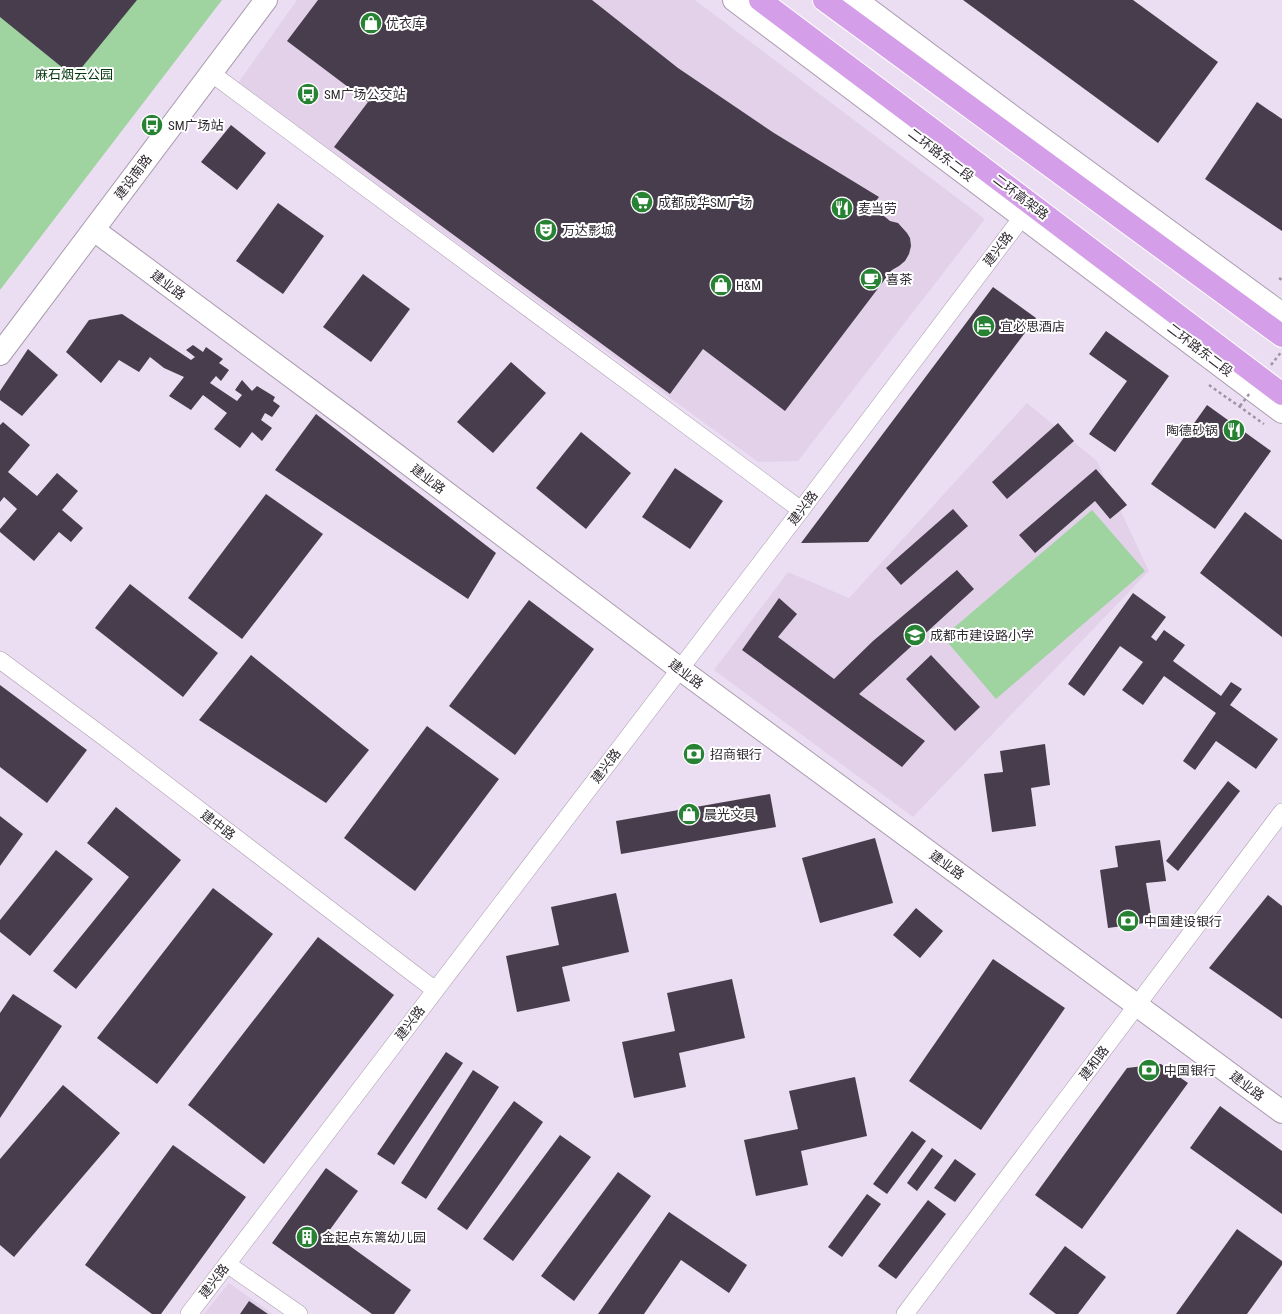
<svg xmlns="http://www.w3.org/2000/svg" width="1282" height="1314" font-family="'Roboto Condensed','Noto Sans SC',sans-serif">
<rect width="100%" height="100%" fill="#ecdef2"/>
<g fill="#e3d1ea">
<path d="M 297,0 L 695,0 L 985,219 L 798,461 L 758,462 L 238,83 Z"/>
<path d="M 1027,403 L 1097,461 L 1149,571 L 913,817 L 714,670 L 788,572 L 849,598 Z"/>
<path d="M 229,1283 L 273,1314 L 204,1314 Z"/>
</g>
<g fill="#9fd3a0">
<path d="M 0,0 L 222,0 L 0,290 Z"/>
<path d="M 1092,510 L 1145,571 L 996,699 L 943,637 Z"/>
</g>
<g fill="#483d4c">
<path d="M 0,0 L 137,0 L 74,77 L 0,17 Z"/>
<path d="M 318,0 L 592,0 L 678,68 L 774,133 L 879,197 L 872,206 L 890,221 L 898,223 L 907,233 L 910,238 L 911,246 L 909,254 L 905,261 L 899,266 L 892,270 L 785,411 L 703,349 L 670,394 L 334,147 L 368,102 L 287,41 Z"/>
<path d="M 963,0 L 1133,0 L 1218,62 L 1158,143 Z"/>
<path d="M 1257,102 L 1282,119 L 1282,231 L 1205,179 Z"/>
<path d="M 231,125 L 266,153 L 237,190 L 201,162 Z"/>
<path d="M 278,203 L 324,236 L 283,294 L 236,261 Z"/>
<path d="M 363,274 L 410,309 L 371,362 L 323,327 Z"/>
<path d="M 993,287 L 1036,318 L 868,542 L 801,543 Z"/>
<path d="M 122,314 L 191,360 L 195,357 L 186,350 L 193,345 L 203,352 L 206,347 L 223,359 L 219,363 L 229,370 L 221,381 L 216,376 L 210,383 L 237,401 L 242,395 L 235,390 L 242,380 L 252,391 L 257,386 L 275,397 L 273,401 L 280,406 L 272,417 L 265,413 L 261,420 L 272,428 L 262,441 L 252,432 L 240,448 L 214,429 L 227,413 L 203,395 L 191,410 L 169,396 L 184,377 L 164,368 L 150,357 L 139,372 L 119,360 L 101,383 L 66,352 L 89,320 Z"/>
<path d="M 1106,331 L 1169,376 L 1115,452 L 1089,434 L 1127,381 L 1089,354 Z"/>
<path d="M 28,349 L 58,375 L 22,416 L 0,400 L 0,391 Z"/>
<path d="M 511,362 L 546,393 L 493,453 L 457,422 Z"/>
<path d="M 1207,405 L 1271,451 L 1215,529 L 1151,484 Z"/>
<path d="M 316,414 L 496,553 L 468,599 L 275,470 Z"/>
<path d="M 3,422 L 30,445 L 8,472 L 37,496 L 57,473 L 78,491 L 62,510 L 83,528 L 71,542 L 59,532 L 34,561 L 0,532 L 0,529 L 17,509 L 4,497 L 0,502 L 0,425 Z"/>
<path d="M 1058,423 L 1074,441 L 1007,499 L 992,482 Z"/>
<path d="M 581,432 L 631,473 L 586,529 L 536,488 Z"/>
<path d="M 675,468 L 723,501 L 690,549 L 642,517 Z"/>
<path d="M 1096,469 L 1127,505 L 1110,519 L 1095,501 L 1035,553 L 1019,535 Z"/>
<path d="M 266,494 L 323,534 L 242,639 L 188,598 Z"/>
<path d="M 953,509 L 968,526 L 901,585 L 886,568 Z"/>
<path d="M 1245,512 L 1282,540 L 1282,637 L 1200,573 Z"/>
<path d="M 957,570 L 974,589 L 859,694 L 925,741 L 902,767 L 742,650 L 779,598 L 797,614 L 778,637 L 834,679 L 873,641 Z"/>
<path d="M 130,584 L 218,653 L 183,697 L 95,628 Z"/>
<path d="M 1133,593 L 1166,617 L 1151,637 L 1156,641 L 1164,630 L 1185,645 L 1173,661 L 1221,696 L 1231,682 L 1242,689 L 1230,705 L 1278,739 L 1256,769 L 1216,741 L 1195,770 L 1183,761 L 1216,713 L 1164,676 L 1143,705 L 1122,690 L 1143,662 L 1120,646 L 1084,696 L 1068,684 Z"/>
<path d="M 529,600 L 594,649 L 515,755 L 449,706 Z"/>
<path d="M 251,655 L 369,750 L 326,803 L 199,720 Z"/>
<path d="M 931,655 L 980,707 L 955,731 L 906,679 Z"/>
<path d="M 0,685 L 87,750 L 47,803 L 0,767 Z"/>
<path d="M 427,726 L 499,779 L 415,891 L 344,838 Z"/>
<path d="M 1045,744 L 1050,785 L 1031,788 L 1036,826 L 992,832 L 984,774 L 1003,772 L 1000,751 Z"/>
<path d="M 1228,781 L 1240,791 L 1178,871 L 1166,861 Z"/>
<path d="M 770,794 L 776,827 L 621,854 L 616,821 Z"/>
<path d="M 116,807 L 181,860 L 76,989 L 53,971 L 129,877 L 87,843 Z"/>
<path d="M 0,816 L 23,834 L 0,866 Z"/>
<path d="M 875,838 L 893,903 L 820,923 L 802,858 Z"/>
<path d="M 1160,840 L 1166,881 L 1146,883 L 1152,922 L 1108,928 L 1100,870 L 1118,867 L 1115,846 Z"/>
<path d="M 56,850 L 93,879 L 30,956 L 0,932 L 0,920 Z"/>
<path d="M 213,888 L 273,934 L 157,1084 L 97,1038 Z"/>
<path d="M 616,893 L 629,952 L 562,967 L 570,1001 L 517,1012 L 506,956 L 559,945 L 551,907 Z"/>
<path d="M 1268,895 L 1282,906 L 1282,1019 L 1209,968 Z"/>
<path d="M 916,908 L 943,931 L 920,958 L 893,935 Z"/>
<path d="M 318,937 L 394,995 L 264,1164 L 188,1105 Z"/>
<path d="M 993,959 L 1065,1008 L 981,1130 L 909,1081 Z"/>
<path d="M 732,979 L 745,1038 L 679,1053 L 686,1087 L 634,1098 L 622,1042 L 675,1031 L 667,993 Z"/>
<path d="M 13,994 L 62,1026 L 0,1118 L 0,1013 Z"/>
<path d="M 446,1052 L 463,1063 L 394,1165 L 377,1154 Z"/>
<path d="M 1161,1064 L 1188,1083 L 1082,1229 L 1035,1195 L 1127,1068 Z"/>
<path d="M 473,1070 L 499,1087 L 426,1199 L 401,1183 Z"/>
<path d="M 855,1077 L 867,1136 L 801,1151 L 808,1185 L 756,1196 L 744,1140 L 798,1129 L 789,1091 Z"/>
<path d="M 63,1085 L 120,1133 L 14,1257 L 0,1245 L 0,1159 Z"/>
<path d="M 514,1101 L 543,1122 L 467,1230 L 437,1209 Z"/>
<path d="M 1220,1106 L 1282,1151 L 1282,1214 L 1190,1148 Z"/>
<path d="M 912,1131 L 926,1141 L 887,1194 L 873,1184 Z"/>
<path d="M 560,1135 L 591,1157 L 513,1261 L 483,1239 Z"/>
<path d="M 173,1145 L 246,1197 L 161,1314 L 152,1314 L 85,1265 Z"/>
<path d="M 932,1148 L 943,1156 L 917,1191 L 907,1183 Z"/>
<path d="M 955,1159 L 976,1174 L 955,1202 L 934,1188 Z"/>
<path d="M 326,1168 L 358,1191 L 329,1231 L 411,1290 L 394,1314 L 372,1314 L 272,1243 Z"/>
<path d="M 618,1172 L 651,1196 L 574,1301 L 541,1276 Z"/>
<path d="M 867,1194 L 881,1204 L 842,1257 L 828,1247 Z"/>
<path d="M 928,1200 L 946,1214 L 896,1279 L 878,1266 Z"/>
<path d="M 669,1212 L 747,1265 L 729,1293 L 681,1260 L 644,1314 L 598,1314 Z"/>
<path d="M 1237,1229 L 1282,1261 L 1282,1265 L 1247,1314 L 1176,1314 Z"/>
<path d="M 1065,1246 L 1106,1277 L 1078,1314 L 1056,1314 L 1029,1294 Z"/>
<path d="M 249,1301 L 268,1314 L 240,1314 Z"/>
</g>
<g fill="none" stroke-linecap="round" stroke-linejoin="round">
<g stroke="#aa9caf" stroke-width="18">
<g id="minor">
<path d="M 211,73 L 801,510"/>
<path d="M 0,660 L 108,740 L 435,990"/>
<path d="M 227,1264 L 299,1314"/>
<path d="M 189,1314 L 801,510 L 1023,216"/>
<path d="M 905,1314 L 1282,812"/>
</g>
</g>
<g stroke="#aa9caf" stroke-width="24">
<g id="tertiary">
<path d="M 94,230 L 350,420 L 680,669 L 1282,1112"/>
<path d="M 0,354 L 266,0"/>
</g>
</g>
<g stroke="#aa9caf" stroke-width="24">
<g id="secondary">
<path d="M 734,0 L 1282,412"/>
<path d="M 856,0 L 1013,117 L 1282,314"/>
</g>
</g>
<g stroke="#fff" stroke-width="24">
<g id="trunk">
<path d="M 760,0 L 978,164"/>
<path d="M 824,0 L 1282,336"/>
</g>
</g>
<g stroke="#9e94a3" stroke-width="2.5" stroke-dasharray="3 3" stroke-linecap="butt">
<path d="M 1279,278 L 1282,280"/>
<path d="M 1209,385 L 1264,424"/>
</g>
<use href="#minor" stroke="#fff" stroke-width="17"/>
<use href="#tertiary" stroke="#fff" stroke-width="22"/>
<use href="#secondary" stroke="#fff" stroke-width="22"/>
<use href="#trunk" stroke="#d49ee8" stroke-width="22"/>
<g stroke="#fff" stroke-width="24" stroke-linecap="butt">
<path id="trunk-bridge" d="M 978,164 L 1282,394"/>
</g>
<g stroke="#9e94a3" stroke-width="2.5" stroke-dasharray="3 3" stroke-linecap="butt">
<path d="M 1271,365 L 1282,351"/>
<path d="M 1240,406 L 1250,393"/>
</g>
<use href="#trunk-bridge" stroke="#d49ee8" stroke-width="22"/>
</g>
<defs>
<g id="shop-disc" transform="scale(1.15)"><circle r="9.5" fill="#278233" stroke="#fff"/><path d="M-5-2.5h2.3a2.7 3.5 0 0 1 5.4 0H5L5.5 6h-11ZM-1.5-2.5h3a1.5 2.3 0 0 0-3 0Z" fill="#fff"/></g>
<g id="bus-disc" transform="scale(1.15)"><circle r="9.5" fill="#278233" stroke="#fff"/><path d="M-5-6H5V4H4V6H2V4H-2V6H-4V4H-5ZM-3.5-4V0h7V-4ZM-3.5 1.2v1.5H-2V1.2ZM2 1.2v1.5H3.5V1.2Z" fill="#fff"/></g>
<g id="supermarket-disc" transform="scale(1.15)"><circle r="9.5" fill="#278233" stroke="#fff"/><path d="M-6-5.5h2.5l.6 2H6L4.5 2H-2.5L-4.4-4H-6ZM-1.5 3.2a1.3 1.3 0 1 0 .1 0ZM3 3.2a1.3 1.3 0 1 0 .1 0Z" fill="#fff"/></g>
<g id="restaurant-disc" transform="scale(1.15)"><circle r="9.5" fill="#278233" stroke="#fff"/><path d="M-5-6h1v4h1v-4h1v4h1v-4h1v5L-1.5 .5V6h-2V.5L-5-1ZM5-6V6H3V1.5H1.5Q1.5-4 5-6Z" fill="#fff"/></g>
<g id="theatre-disc" transform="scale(1.15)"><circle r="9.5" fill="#278233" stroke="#fff"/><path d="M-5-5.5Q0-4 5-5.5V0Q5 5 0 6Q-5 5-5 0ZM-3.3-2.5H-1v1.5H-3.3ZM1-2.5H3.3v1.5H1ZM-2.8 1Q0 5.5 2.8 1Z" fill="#fff"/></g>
<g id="cafe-disc" transform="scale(1.15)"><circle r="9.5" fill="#278233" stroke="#fff"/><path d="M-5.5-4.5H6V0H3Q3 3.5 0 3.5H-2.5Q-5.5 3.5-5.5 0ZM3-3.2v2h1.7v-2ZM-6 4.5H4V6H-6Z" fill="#fff"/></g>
<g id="hotel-disc" transform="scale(1.15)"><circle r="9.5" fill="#278233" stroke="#fff"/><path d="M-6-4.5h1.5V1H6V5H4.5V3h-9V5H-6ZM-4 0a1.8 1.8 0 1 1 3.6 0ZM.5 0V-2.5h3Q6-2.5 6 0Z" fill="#fff"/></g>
<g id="school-disc" transform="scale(1.15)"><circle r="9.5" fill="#278233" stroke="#fff"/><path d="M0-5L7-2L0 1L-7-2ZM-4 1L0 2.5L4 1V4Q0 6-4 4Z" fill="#fff"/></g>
<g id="bank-disc" transform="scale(1.15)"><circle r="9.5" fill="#278233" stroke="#fff"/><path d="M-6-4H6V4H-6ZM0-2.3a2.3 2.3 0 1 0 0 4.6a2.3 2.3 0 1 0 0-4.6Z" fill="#fff"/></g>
<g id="building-disc" transform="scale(1.15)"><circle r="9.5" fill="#278233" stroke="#fff"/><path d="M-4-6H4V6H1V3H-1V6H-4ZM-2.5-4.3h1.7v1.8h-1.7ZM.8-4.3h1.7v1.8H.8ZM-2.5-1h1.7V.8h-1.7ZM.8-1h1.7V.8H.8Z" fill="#fff"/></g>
</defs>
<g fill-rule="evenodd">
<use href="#shop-disc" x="371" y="23"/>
<use href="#bus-disc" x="308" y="94"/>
<use href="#bus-disc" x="152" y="125"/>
<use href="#supermarket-disc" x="642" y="202"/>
<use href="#restaurant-disc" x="842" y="208"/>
<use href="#theatre-disc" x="546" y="230"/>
<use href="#cafe-disc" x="871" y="279"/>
<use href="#shop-disc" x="721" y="285"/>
<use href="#hotel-disc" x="984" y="326"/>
<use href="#restaurant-disc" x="1234" y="430"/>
<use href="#school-disc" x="915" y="635"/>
<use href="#bank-disc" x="694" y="754"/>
<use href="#shop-disc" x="689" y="814"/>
<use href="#bank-disc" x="1128" y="921"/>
<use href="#bank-disc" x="1149" y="1070"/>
<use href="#building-disc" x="307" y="1237"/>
</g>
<g text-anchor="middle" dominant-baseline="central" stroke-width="4" stroke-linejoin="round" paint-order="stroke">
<g font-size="13" fill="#2f2931" stroke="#fff" text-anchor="start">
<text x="386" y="23">优衣库</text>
<text x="324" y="94">SM广场公交站</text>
<text x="168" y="125">SM广场站</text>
<text x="658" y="202">成都成华SM广场</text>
<text x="858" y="208">麦当劳</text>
<text x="562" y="230">万达影城</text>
<text x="886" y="279">喜茶</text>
<text x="736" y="285">H&amp;M</text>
<text x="1000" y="326">宜必思酒店</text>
<text x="1218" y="430" text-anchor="end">陶德砂锅</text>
<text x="930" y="635">成都市建设路小学</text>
<text x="710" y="754">招商银行</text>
<text x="704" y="814">晨光文具</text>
<text x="1144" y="921">中国建设银行</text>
<text x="1164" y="1070">中国银行</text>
<text x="322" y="1237">金起点东篱幼儿园</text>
</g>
<g font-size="13" fill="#03380c" stroke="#fff">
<text x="74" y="74">麻石烟云公园</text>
</g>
<g font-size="13" fill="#2f2931" stroke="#fff">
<text transform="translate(941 155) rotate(37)">二环路东二段</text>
<text transform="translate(133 177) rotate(-53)">建设南路</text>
<text transform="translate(1021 197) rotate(37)">二环高架路</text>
<text transform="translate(998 249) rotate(-53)">建兴路</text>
<text transform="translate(168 285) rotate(37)">建业路</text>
<text transform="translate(1200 350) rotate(37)">二环路东二段</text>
<text transform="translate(428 479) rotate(37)">建业路</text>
<text transform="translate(803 508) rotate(-53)">建兴路</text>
<text transform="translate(686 674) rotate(37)">建业路</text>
<text transform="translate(606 766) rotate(-53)">建兴路</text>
<text transform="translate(218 825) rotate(37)">建中路</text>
<text transform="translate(947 865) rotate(36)">建业路</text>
<text transform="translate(410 1023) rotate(-53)">建兴路</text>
<text transform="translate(1094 1063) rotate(-53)">建和路</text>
<text transform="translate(1247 1086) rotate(37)">建业路</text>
<text transform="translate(214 1281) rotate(-53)">建兴路</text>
</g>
</g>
</svg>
